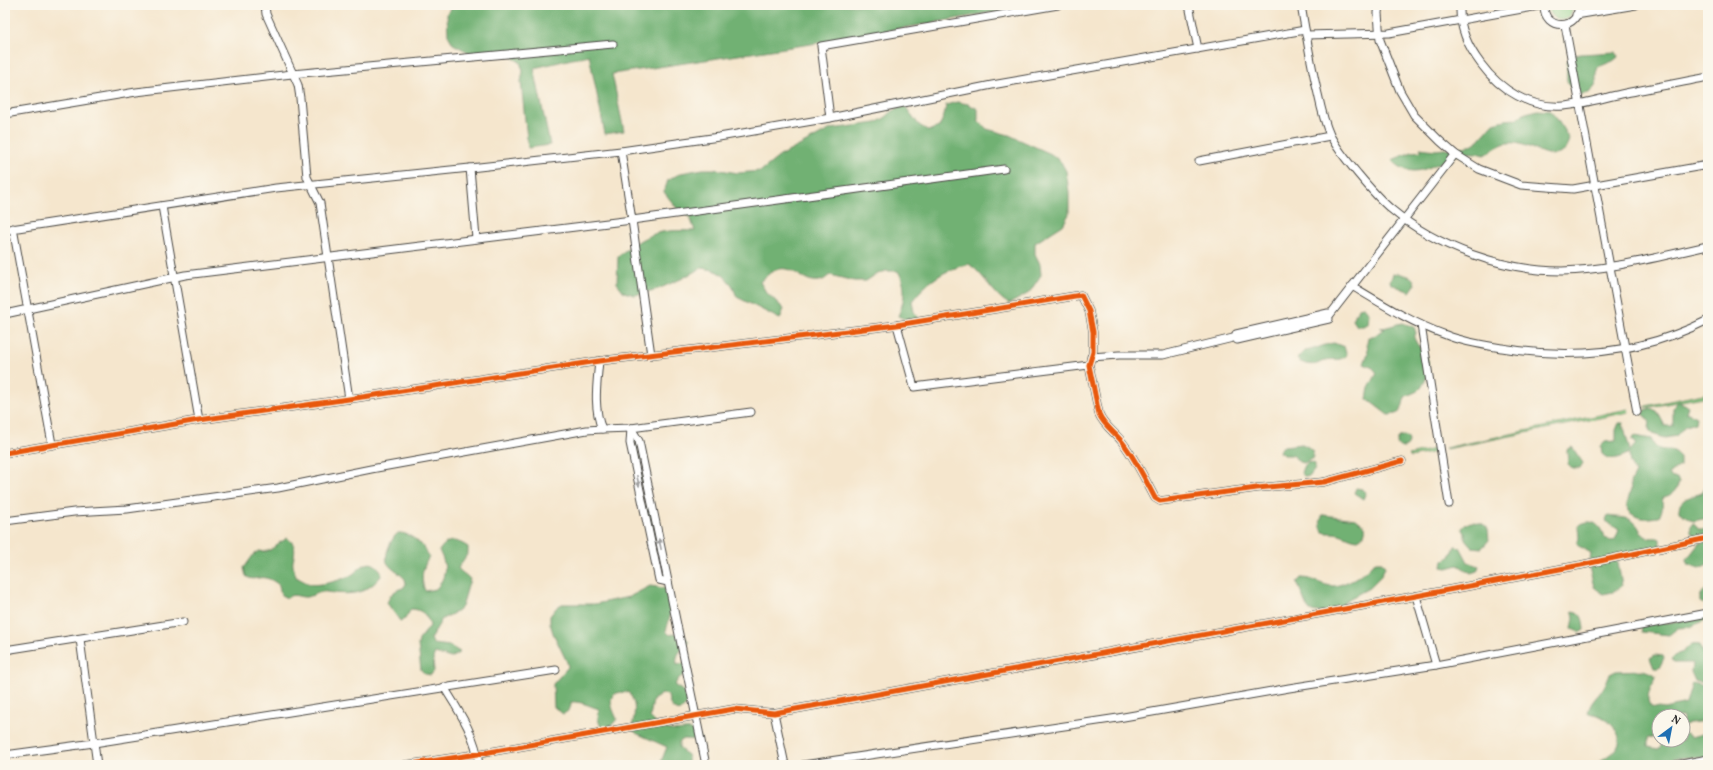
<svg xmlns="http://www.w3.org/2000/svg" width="1713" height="770" font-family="Vollkorn,serif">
<rect width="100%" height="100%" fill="#fbf7ec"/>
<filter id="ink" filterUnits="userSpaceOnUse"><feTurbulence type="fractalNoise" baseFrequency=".025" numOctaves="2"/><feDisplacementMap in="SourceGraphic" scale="8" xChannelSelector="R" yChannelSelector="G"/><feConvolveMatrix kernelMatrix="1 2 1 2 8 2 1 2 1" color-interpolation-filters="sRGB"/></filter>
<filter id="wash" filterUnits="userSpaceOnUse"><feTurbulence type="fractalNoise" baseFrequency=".012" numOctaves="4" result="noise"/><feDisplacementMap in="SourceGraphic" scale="16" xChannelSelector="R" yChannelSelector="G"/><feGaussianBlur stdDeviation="0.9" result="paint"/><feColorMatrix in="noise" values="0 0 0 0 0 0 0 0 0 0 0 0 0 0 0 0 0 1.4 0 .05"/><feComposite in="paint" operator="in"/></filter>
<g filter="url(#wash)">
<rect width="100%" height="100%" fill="#f5e6cd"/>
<g fill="#8cce86" stroke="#5c7c58">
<path d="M 1548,5 L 1572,5 C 1574,20 1558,25 1550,14 Z"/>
<path d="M 1708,393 L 1708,396 L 1645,408 L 1646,406 Z"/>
<path d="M 1628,409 L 1629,412 L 1446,449 L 1445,448 Z"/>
<path d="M 631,438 L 636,439 L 656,536 L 655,537 L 653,537 Z"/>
<path d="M 1434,449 L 1435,452 L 1411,457 L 1409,455 Z"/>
</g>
<g fill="#71b173" stroke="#4e6e4f">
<path d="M 454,5 L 1035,5 L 811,44 L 612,74 L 624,131 L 605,134 L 589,55 L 534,68 L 550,145 L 528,148 L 521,82 L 523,71 L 520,62 L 510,56 L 474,55 L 453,44 L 448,35 L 447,14 Z"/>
<path d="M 1616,52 L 1618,57 L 1613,61 L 1598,67 L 1596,73 L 1596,84 L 1589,93 L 1578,95 C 1563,84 1567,77 1567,61 L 1575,55 L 1581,54 Z"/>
<path d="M 957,102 L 968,104 L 978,109 L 978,120 L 987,129 L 1009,135 L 1051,154 L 1061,162 L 1066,171 L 1069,192 L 1069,214 L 1063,225 L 1035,243 L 1035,254 L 1040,264 L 1041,275 L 1029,293 L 1009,304 C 992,294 985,275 969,264 C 945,269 926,282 912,301 L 914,312 L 920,321 L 907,320 L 898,316 C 905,300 907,286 898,271 L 886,271 L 875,275 L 866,281 L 854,281 L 830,275 C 827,277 823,281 819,281 C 797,284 789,251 760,282 L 766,292 L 784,309 L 780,319 L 737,297 L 732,285 L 724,276 L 714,270 L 701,268 L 681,279 L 658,289 L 635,295 L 624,292 L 617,283 L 618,256 C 648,233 658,229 695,231 L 690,217 L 679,211 L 664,192 L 668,180 L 681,173 L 703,169 L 714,169 L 738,173 L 761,171 L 780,156 L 831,129 L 876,123 L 886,117 L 894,110 L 905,106 L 919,125 L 929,131 L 939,127 L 944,116 L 946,105 Z"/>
<path d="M 1538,110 L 1550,111 L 1557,119 L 1569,139 L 1566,150 C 1563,152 1558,155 1555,155 C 1537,155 1522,138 1503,144 C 1496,147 1490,152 1484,155 C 1448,142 1422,192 1392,160 L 1412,152 L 1422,151 L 1420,148 L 1436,150 L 1470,146 L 1479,140 L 1494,123 L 1505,120 L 1516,119 L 1526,113 Z"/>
<path d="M 1398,273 C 1406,276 1414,275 1415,285 L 1410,292 L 1391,284 L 1390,281 L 1393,274 Z"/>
<path d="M 1364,307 L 1369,313 L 1368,324 L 1363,326 L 1357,326 L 1353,320 L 1358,308 Z"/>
<path d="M 1403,323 L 1414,327 L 1416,333 L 1414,338 C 1417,346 1423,350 1427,357 C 1431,365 1426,384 1419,390 C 1415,393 1409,394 1405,397 C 1401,409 1404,414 1388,415 L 1367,399 L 1369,388 L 1377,373 L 1373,368 L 1364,364 L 1368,353 L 1367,342 L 1368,337 L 1373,337 L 1382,330 L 1385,329 L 1380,328 C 1388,328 1394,324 1403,323 Z"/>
<path d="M 1334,343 L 1344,347 L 1347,355 C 1340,362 1334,358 1326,360 C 1323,361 1320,363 1317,364 C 1312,366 1299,363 1297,359 L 1304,351 C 1312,351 1324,344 1334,343 Z"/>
<path d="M 1678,401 L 1688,406 L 1686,412 L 1696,417 L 1695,423 L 1685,426 L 1676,436 L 1665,438 L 1652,434 L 1649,429 L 1650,421 L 1642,414 L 1644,411 L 1652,409 L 1657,411 L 1665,426 L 1673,426 L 1673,408 Z"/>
<path d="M 1619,423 L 1623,423 L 1630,451 L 1636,444 L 1633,439 L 1631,440 L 1635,436 L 1651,439 C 1653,442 1653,445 1656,447 C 1663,453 1670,446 1680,457 L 1680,466 L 1669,474 L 1672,478 L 1677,478 L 1679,483 C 1676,491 1672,495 1664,497 L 1662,501 C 1663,507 1662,511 1659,517 C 1645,518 1640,521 1628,511 L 1627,505 L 1631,489 L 1630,483 L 1635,473 L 1630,463 L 1629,453 C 1621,458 1610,462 1602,454 L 1601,446 L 1605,442 L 1616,441 L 1616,430 Z"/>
<circle cx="1403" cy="442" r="6"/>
<path d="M 1302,444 C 1309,447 1314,450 1313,458 L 1304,463 L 1299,462 L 1293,455 L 1284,455 L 1279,452 L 1280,449 L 1284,446 Z"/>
<path d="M 1572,447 L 1583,463 L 1580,468 L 1572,468 L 1568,464 L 1567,450 Z"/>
<path d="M 1309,462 L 1315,464 L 1315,469 L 1310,476 L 1305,477 L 1301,473 L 1303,467 Z"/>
<path d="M 1708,484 L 1708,518 L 1693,521 L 1679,512 C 1678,498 1691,497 1702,493 Z"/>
<path d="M 1356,488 L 1362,489 L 1366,492 L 1363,499 L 1354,493 Z"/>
<path d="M 1323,515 L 1356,519 L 1365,526 C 1366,533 1364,537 1358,540 C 1349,539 1347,536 1339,534 C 1333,532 1328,534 1323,532 C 1320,526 1319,521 1323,515 Z"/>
<path d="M 1608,516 C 1617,518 1629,516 1635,523 C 1639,527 1641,533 1645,536 C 1650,540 1655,536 1660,539 L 1660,547 L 1615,559 L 1618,563 L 1622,586 L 1613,592 L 1603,594 L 1594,587 L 1589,567 L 1591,553 L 1577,545 L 1579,538 L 1578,526 C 1591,517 1601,524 1604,538 L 1611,541 L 1615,540 L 1619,530 L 1606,521 Z"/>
<path d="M 1708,521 L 1708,535 L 1695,537 C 1691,534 1689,529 1692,524 L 1694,523 L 1698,529 L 1703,529 L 1706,526 L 1705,523 Z"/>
<path d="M 1471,522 C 1477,522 1486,523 1488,530 C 1489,534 1488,536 1489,540 L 1482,548 L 1472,547 L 1465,539 L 1465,533 L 1462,528 L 1466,524 Z"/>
<path d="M 398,533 C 410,532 425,546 429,557 C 422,569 420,578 425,591 L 436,589 C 447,576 447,565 439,551 C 447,538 456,539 468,547 L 468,553 L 458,568 C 461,573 466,574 470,579 L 462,607 L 458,611 L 442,619 L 431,638 L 433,644 L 450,646 L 460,652 L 451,658 L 435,653 L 433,658 L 434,671 L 431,675 L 425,674 L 421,670 L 418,645 L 419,640 L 430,626 C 428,616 422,609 411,609 L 405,619 L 400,621 L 387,603 C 390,595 394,590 403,588 L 406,584 L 405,579 C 400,573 392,570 388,564 C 383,557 391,538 398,533 Z"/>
<path d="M 287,538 C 297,545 295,551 293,561 C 292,566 295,572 296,577 C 301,579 306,583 310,584 C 318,587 346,579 353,574 C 363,566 370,556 381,571 L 381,576 C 367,593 355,595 334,593 C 330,593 326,591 322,592 C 317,593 312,596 307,597 C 300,598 293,592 287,598 L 281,595 L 279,585 C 275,582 271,579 266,578 C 258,576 253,582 246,576 L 244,568 L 254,554 L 259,551 C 270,553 271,549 279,543 C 282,541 285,540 287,538 Z"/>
<path d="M 1708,539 L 1708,564 L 1699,568 L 1688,564 L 1687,559 L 1700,542 L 1700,544 Z"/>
<path d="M 1455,546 L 1460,547 L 1468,562 L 1479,566 L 1477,571 L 1471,573 L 1458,565 L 1447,568 L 1442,567 L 1443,561 L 1451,556 L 1450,555 L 1452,554 Z"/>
<path d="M 1376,562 L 1382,562 L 1385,567 L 1381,576 L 1369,588 L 1345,601 L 1342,606 L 1327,613 L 1310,611 L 1307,607 L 1297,582 L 1301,578 C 1313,578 1322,586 1334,586 C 1343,585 1357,578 1364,572 C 1369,568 1371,564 1376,562 Z"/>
<path d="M 650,586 L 664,588 C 676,602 670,616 666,631 L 670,635 C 679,632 684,634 689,642 C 682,651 675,652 677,665 L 683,663 L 688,665 L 691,671 C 684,676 677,676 675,686 C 683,690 687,694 688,703 L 680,711 C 671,710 669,704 668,695 L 662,694 L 653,700 L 650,717 C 655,723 663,729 671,730 C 684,733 693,723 701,740 L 684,739 L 679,742 L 679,748 L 688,756 L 688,765 L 661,765 L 661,762 L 667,747 L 636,733 L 632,729 C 634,716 638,703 628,692 C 605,691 610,704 617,719 L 610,727 L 604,728 L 600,725 L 598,719 L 599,709 C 589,706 581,701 571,702 C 571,709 569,711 563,714 L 554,707 L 553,684 L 568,667 L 567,662 L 553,633 L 550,623 L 550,616 L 557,607 L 562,604 L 595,604 L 629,597 Z"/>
<path d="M 1707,588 L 1708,588 L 1708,605 L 1705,605 L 1700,602 L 1700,596 Z"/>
<path d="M 1574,611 C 1583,614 1583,621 1584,629 L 1579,632 L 1572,629 L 1574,618 L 1573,612 L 1572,612 Z"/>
<path d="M 1705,615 L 1704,621 L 1689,627 L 1678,628 L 1669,635 L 1642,632 L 1641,624 L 1649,620 L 1668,623 Z"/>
<path d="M 1691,644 L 1699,645 L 1706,658 L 1704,679 L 1700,683 L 1695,681 L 1691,672 L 1692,663 L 1674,663 L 1671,659 L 1675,655 L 1683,652 Z"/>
<path d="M 1655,655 L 1663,656 L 1664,658 L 1659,668 L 1654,668 L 1650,658 Z"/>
<path d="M 1643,670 L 1653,673 L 1656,677 C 1653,686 1643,696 1651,707 L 1665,709 L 1686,704 L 1692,683 L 1703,686 L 1708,702 L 1708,721 L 1689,723 L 1684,726 L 1683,728 L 1683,716 L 1659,716 L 1659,738 L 1648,737 L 1648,747 L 1659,749 L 1661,747 L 1660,740 L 1683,740 L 1683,732 L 1691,737 L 1702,734 L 1707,737 L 1708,741 L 1707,758 L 1696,757 L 1674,758 L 1651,765 L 1602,765 L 1601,760 C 1607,757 1615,753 1618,746 C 1624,735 1609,720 1600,716 C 1597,714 1592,714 1588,713 C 1590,700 1600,696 1605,685 C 1607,682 1608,677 1610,674 L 1616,671 Z"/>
</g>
</g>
<g filter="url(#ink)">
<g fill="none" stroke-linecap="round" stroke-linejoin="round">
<g stroke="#494743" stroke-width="9">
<g id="minor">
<path d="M 265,5 L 266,14 L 298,85 L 300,98 L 307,177 L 320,203 L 349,399"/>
<path d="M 1189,5 L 1198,49"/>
<path d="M 1301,5 C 1306,35 1311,65 1318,94 C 1321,108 1324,122 1330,135 C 1337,149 1348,162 1358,174 C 1368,186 1379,199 1391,209 C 1436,247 1504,271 1562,271 C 1612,270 1660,256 1708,246"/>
<path d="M 1379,5 L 1378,13 L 1380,40 L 1400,91 L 1414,115 L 1440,141 L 1455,154 L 1479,169 L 1521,185 L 1573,189 L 1708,165"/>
<path d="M 1460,5 C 1459,26 1468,47 1481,64 C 1500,90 1531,109 1564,106 C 1583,104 1603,98 1621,94 C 1650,88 1679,83 1708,77"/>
<path d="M 1544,5 C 1543,32 1581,30 1578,5"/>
<path d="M 1578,7 L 1589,5"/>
<path d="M 1576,15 L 1636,5"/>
<path d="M 1565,25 L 1637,412"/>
<path d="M 1306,35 L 1389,33 L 1544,5"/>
<path d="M 5,114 L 136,92 L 292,74 L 613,44"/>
<path d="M 830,118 L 821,46 L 1058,5"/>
<path d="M 621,151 L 632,220 L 651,355"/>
<path d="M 1199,161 L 1330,136"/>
<path d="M 470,168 L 476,239"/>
<path d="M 162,206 L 199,420"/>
<path d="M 13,228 L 52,444"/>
<path d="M 5,230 L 276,188 L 470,168 L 621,151 L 719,137 L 830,118 L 992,85 L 1305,30"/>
<path d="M 1352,286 C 1382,304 1412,323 1446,335 C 1463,342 1483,345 1502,348 C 1573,360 1643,353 1708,320"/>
<path d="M 5,314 L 185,275 L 632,220 L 1004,169"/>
<path d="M 1329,316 L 1455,154"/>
<path d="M 897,325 L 914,387 L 1089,365"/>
<path d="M 1421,325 L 1449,504"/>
<path d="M 1236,334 L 1328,313"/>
<path d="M 1237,340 L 1329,319"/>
<path d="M 1091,357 L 1119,355 L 1163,355 L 1237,337"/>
<path d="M 599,361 C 597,383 593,408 602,429 L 631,428 L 751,412"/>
<path d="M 631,428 L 639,441 L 706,765"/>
<path d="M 631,428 L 630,443 L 659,580 L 668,582"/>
<path d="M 5,453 L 199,420 L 349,399 L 599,361 L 897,325 L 1081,295 L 1089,311 L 1093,332 L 1093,352 L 1089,365 L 1099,414 C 1104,426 1116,433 1123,443 C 1136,460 1145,479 1155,498 L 1160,501 L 1257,488 L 1324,482 L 1402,461"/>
<path d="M 5,521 L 74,512 L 127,509 L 278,488 L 371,469 L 587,430 L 602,429"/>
<path d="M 1416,596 L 1436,665"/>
<path d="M 80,639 L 97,765"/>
<path d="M 5,650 L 183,622"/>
<path d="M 444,687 C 459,711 476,736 479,765"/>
<path d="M 774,713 L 785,765"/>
<path d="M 5,755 L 94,743 L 556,670"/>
<path d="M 405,765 L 478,754 L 734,709 L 774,713 L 1416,596 L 1581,565 L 1708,538"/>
<path d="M 803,765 L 1118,718 L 1289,688 L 1436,665 L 1708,613"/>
<path d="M 1676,765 L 1708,759"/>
</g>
</g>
<use href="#minor" stroke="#fff" stroke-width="7"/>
<g stroke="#fbf7ec" stroke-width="8">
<g id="cycleway">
<path d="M 5,453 L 199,420 L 349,399 L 599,361 L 897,325 L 1081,295 L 1089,311 L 1093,332 L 1093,352 L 1089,365 L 1099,414 C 1104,426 1116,433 1123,443 C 1136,460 1145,479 1155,498 L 1160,501 L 1257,488 L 1324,482 L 1402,461"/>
<path d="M 405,765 L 478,754 L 734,709 L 774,713 L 1416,596 L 1581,565 L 1708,538"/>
</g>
</g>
<use href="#cycleway" stroke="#e8590c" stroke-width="5"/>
</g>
<defs><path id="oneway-solid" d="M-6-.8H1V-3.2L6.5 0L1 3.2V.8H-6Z"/></defs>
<g fill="#a0a0a0">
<use href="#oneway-solid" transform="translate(638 481) rotate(78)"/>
<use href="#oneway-solid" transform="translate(660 544) rotate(-102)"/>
</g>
</g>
<rect width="1713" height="770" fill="none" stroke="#fbf7ec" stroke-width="20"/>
<g transform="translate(1671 728) rotate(32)"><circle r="19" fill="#fbf7ec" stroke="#a8a59f"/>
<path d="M0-3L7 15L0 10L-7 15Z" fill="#1f6fb2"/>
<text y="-6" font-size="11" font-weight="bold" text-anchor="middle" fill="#2b2b2b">N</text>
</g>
</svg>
